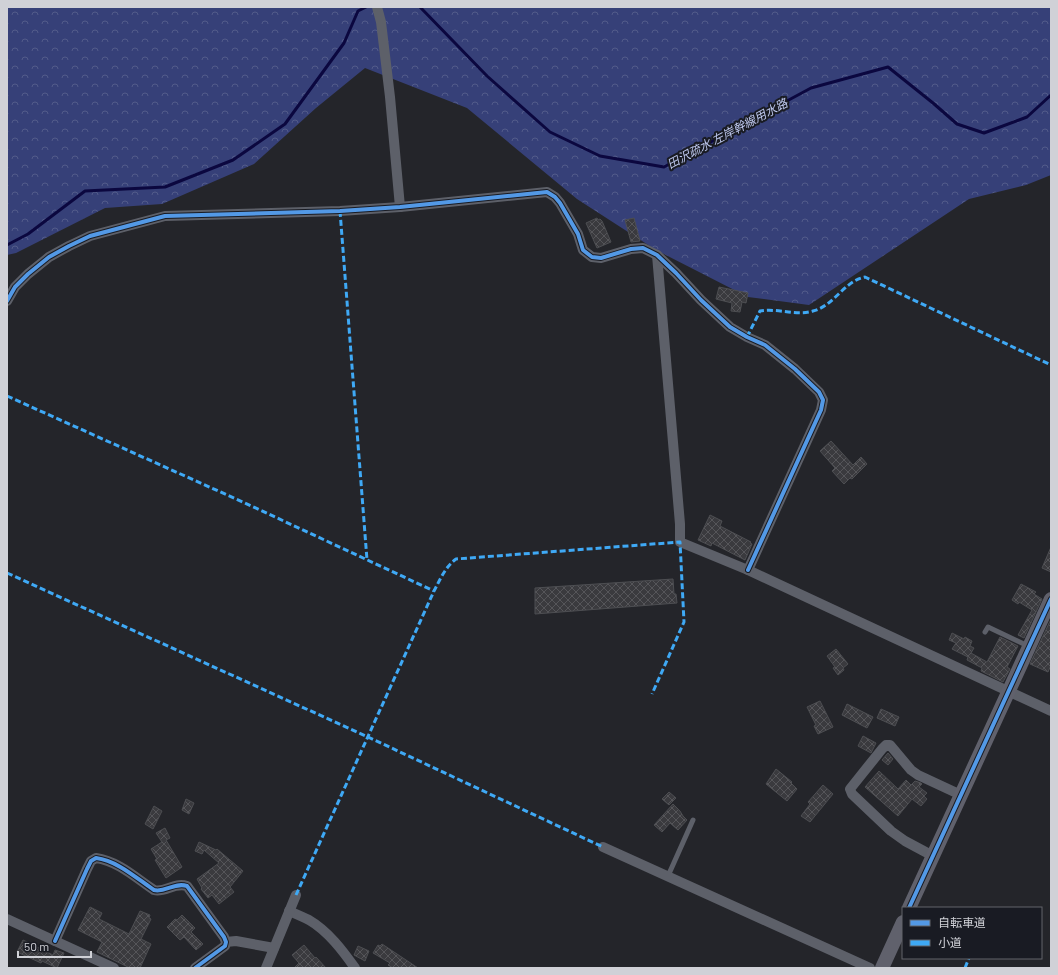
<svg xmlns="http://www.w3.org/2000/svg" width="1058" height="975" font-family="Barlow,'Noto Sans JP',sans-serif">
<defs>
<pattern id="forest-crowns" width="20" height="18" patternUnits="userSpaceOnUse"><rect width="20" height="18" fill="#364078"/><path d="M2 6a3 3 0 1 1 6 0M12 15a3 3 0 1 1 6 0" fill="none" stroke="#525b8a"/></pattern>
<pattern id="building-cross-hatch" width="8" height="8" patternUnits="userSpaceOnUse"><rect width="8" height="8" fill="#3a3a3e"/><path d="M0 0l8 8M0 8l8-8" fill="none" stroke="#555559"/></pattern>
</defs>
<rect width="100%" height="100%" fill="#24252a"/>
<path fill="url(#forest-crowns)" d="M 7,7 L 1051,7 L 1051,175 L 1026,185 L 969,199 L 809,305 L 748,297 L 656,250 L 577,199 L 467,108 L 365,68 L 316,108 L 254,164 L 162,204 L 105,208 L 16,253 L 7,255 Z"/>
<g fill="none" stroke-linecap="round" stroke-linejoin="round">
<g stroke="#0b073f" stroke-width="3">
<path d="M 420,7 L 487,76 L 550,132 L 600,156 L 664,167 L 811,88 L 888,67 L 933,103 L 957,124 L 984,133 L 1027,117 L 1051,95"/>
<path d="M 7,245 L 28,234 L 85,191 L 165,187 L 233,160 L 285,124 L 344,43 L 358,11 L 366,7"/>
</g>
</g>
<g fill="url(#building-cross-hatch)" stroke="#4d4e52">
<path d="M 597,218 L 598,220 L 600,219 L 602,221 L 611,242 L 597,248 L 586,223 Z"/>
<path d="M 634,218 L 640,241 L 631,242 L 625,220 Z"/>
<path d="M 719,287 L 748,293 L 746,303 L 742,302 L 740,312 L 731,311 L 732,303 L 716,299 Z"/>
<path d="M 831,441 L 853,465 L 861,457 L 867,464 L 852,479 L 850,478 L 844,484 L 832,471 L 835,468 L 820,451 Z"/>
<path d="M 710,515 L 722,521 L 720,526 L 751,542 L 750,543 L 752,544 L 745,560 L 712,543 L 711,546 L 698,540 Z"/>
<path d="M 1051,547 L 1051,572 L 1042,568 Z"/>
<path d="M 673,579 L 674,594 L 676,594 L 677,603 L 535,614 L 535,588 Z"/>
<path d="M 1021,584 L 1036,592 L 1034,594 L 1042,599 L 1024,638 L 1018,635 L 1032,610 L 1019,602 L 1018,604 L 1012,600 Z"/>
<path d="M 1051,619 L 1051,665 L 1048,672 L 1030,664 Z"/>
<path d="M 952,633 L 964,639 L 965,637 L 972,641 L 970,646 L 974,648 L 971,653 L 987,662 L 1000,637 L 1018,646 L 1007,667 L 1010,669 L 1003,682 L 981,671 L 982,668 L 967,660 L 968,657 L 952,649 L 956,643 L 949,640 Z"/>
<path d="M 836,649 L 848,664 L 843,668 L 844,670 L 838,675 L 833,668 L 835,667 L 827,656 Z"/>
<path d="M 820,701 L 833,727 L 818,734 L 814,726 L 816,725 L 807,707 Z"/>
<path d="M 847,704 L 873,717 L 867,728 L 842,715 Z"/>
<path d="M 881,709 L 899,717 L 895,726 L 877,718 Z"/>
<path d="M 863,736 L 876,743 L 871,753 L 858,746 Z"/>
<path d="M 888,753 L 893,759 L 888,765 L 882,760 Z"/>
<path d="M 776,769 L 792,782 L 791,783 L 797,789 L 787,801 L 766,784 Z"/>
<path d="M 879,771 L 898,789 L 906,780 L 911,785 L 915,781 L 921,783 L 922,784 L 919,787 L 927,793 L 924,796 L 927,799 L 921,806 L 912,799 L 898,816 L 865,787 Z"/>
<path d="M 823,785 L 833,794 L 810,822 L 801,816 L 810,804 L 808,802 Z"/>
<path d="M 669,792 L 676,798 L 669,805 L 662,799 Z"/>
<path d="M 186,799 L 194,803 L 189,814 L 182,810 Z"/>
<path d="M 673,804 L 680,811 L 683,816 L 687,820 L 678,830 L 670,823 L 662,832 L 654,825 Z"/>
<path d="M 154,806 L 162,811 L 153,829 L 145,824 Z"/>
<path d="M 165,828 L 170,838 L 166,840 L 182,867 L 166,878 L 155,860 L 157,859 L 151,849 L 162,842 L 156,833 Z"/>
<path d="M 199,842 L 216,850 L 217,849 L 243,871 L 230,887 L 234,892 L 219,904 L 212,895 L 208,898 L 201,889 L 202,888 L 197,879 L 219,863 L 204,850 L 202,854 L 195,851 Z"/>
<path d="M 90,907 L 102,913 L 99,919 L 129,934 L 140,911 L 150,915 L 149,918 L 151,919 L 141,939 L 151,944 L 140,968 L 130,968 L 97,952 L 102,942 L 78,930 Z"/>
<path d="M 182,915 L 195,928 L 191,932 L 203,944 L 196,950 L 184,937 L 180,940 L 167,927 L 175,919 L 177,920 Z"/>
<path d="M 23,940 L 53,955 L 55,950 L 64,953 L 57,968 L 42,961 L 41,963 L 17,952 Z"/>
<path d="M 382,944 L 418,968 L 393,968 L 388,965 L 390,963 L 373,953 L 378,945 L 380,946 Z"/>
<path d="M 304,945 L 315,958 L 316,957 L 326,968 L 294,968 L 299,963 L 292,955 Z"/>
<path d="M 358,946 L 369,951 L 365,961 L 354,955 Z"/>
</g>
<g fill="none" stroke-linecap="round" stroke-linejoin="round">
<g stroke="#5d6069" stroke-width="5">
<path d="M 985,632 L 988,627 L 1028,646"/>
<path d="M 668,876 L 693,820"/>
</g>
<g stroke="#5d6069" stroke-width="10">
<path d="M 377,7 L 381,22 L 390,97 L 400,207"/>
<path d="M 657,255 L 680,524 L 680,542 L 748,570 L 1051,711"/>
<path d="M 7,301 L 15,287 L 28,274 L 49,257 L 69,246 L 90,236 L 165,216 L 340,211 L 400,207 L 547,192 L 555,197 L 560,203 L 578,234 L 583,250 L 592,257 L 601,258 L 631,249 L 643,248 L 657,255 L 676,273 L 701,300 L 730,327 L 747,337 L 765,345 L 795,369 L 819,392 L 823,400 L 821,410 L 748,570"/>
<path d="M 603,847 L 870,968"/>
<path d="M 933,856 L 905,841 L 891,831 L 852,794 L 850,789 L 882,749 L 886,745 L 890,745 L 911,770 L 918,775 L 961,795"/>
<path d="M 289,911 C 296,914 303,917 309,920 C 328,931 343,951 355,968"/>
<path d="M 7,919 L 114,968"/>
<path d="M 55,941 L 87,869 L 91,861 L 96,858 C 118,861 136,878 154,890 C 165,893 174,882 187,886 L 224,937 L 226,942 L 225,946 L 195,968"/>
<path d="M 226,942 L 236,941 L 274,948"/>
<path d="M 266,968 L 296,895"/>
</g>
<g stroke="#60616c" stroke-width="14">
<path d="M 909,908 L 1051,599"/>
<path d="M 882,968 L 903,922"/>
</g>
<g stroke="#3fa9f5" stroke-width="3" stroke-dasharray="6 3" stroke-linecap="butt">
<path d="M 340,211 L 367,560"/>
<path d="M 747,337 L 760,311 C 778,308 796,316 813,311 C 834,306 844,281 865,277 L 1051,365"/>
<path d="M 7,396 L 245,503 L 434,591"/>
<path d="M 7,573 L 368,737 L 603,847"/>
<path d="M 296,895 L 434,591 C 440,580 445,567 456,559 L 680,542 L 684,622 L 652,694"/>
<path d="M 965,968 L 969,958"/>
</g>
<g stroke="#191b23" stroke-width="6">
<g id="cycleway">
<path d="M 7,301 L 15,287 L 28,274 L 49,257 L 69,246 L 90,236 L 165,216 L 340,211 L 400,207 L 547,192 L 555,197 L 560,203 L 578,234 L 583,250 L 592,257 L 601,258 L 631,249 L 643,248 L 657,255 L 676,273 L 701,300 L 730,327 L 747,337 L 765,345 L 795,369 L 819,392 L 823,400 L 821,410 L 748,570"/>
<path d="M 909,908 L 1051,599"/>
<path d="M 55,941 L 87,869 L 91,861 L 96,858 C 118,861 136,878 154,890 C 165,893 174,882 187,886 L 224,937 L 226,942 L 225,946 L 195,968"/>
</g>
</g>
<use href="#cycleway" stroke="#5399e6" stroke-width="4"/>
</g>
<g text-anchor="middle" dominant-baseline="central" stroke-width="4" stroke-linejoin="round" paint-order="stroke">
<g font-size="12" font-style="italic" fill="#bfc9ef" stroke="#191b23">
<text transform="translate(727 133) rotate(-28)">田沢疏水 左岸幹線用水路</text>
</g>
</g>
<rect width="1058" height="975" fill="none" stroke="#d0d1d7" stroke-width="16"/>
<rect x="902" y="907" width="140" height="52" fill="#191b23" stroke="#62646b"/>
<rect x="910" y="920" width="20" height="6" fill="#5399e6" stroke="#62646b"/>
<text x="938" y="927" font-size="12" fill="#d0d1d7">自転車道</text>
<rect x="910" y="940" width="20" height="6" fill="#3fa9f5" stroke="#62646b"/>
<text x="938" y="947" font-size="12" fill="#d0d1d7">小道</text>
<path d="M18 951v6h73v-6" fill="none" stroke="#d0d1d7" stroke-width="2"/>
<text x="24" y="951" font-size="12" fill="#d0d1d7" stroke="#191b23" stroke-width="3" paint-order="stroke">50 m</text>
</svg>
